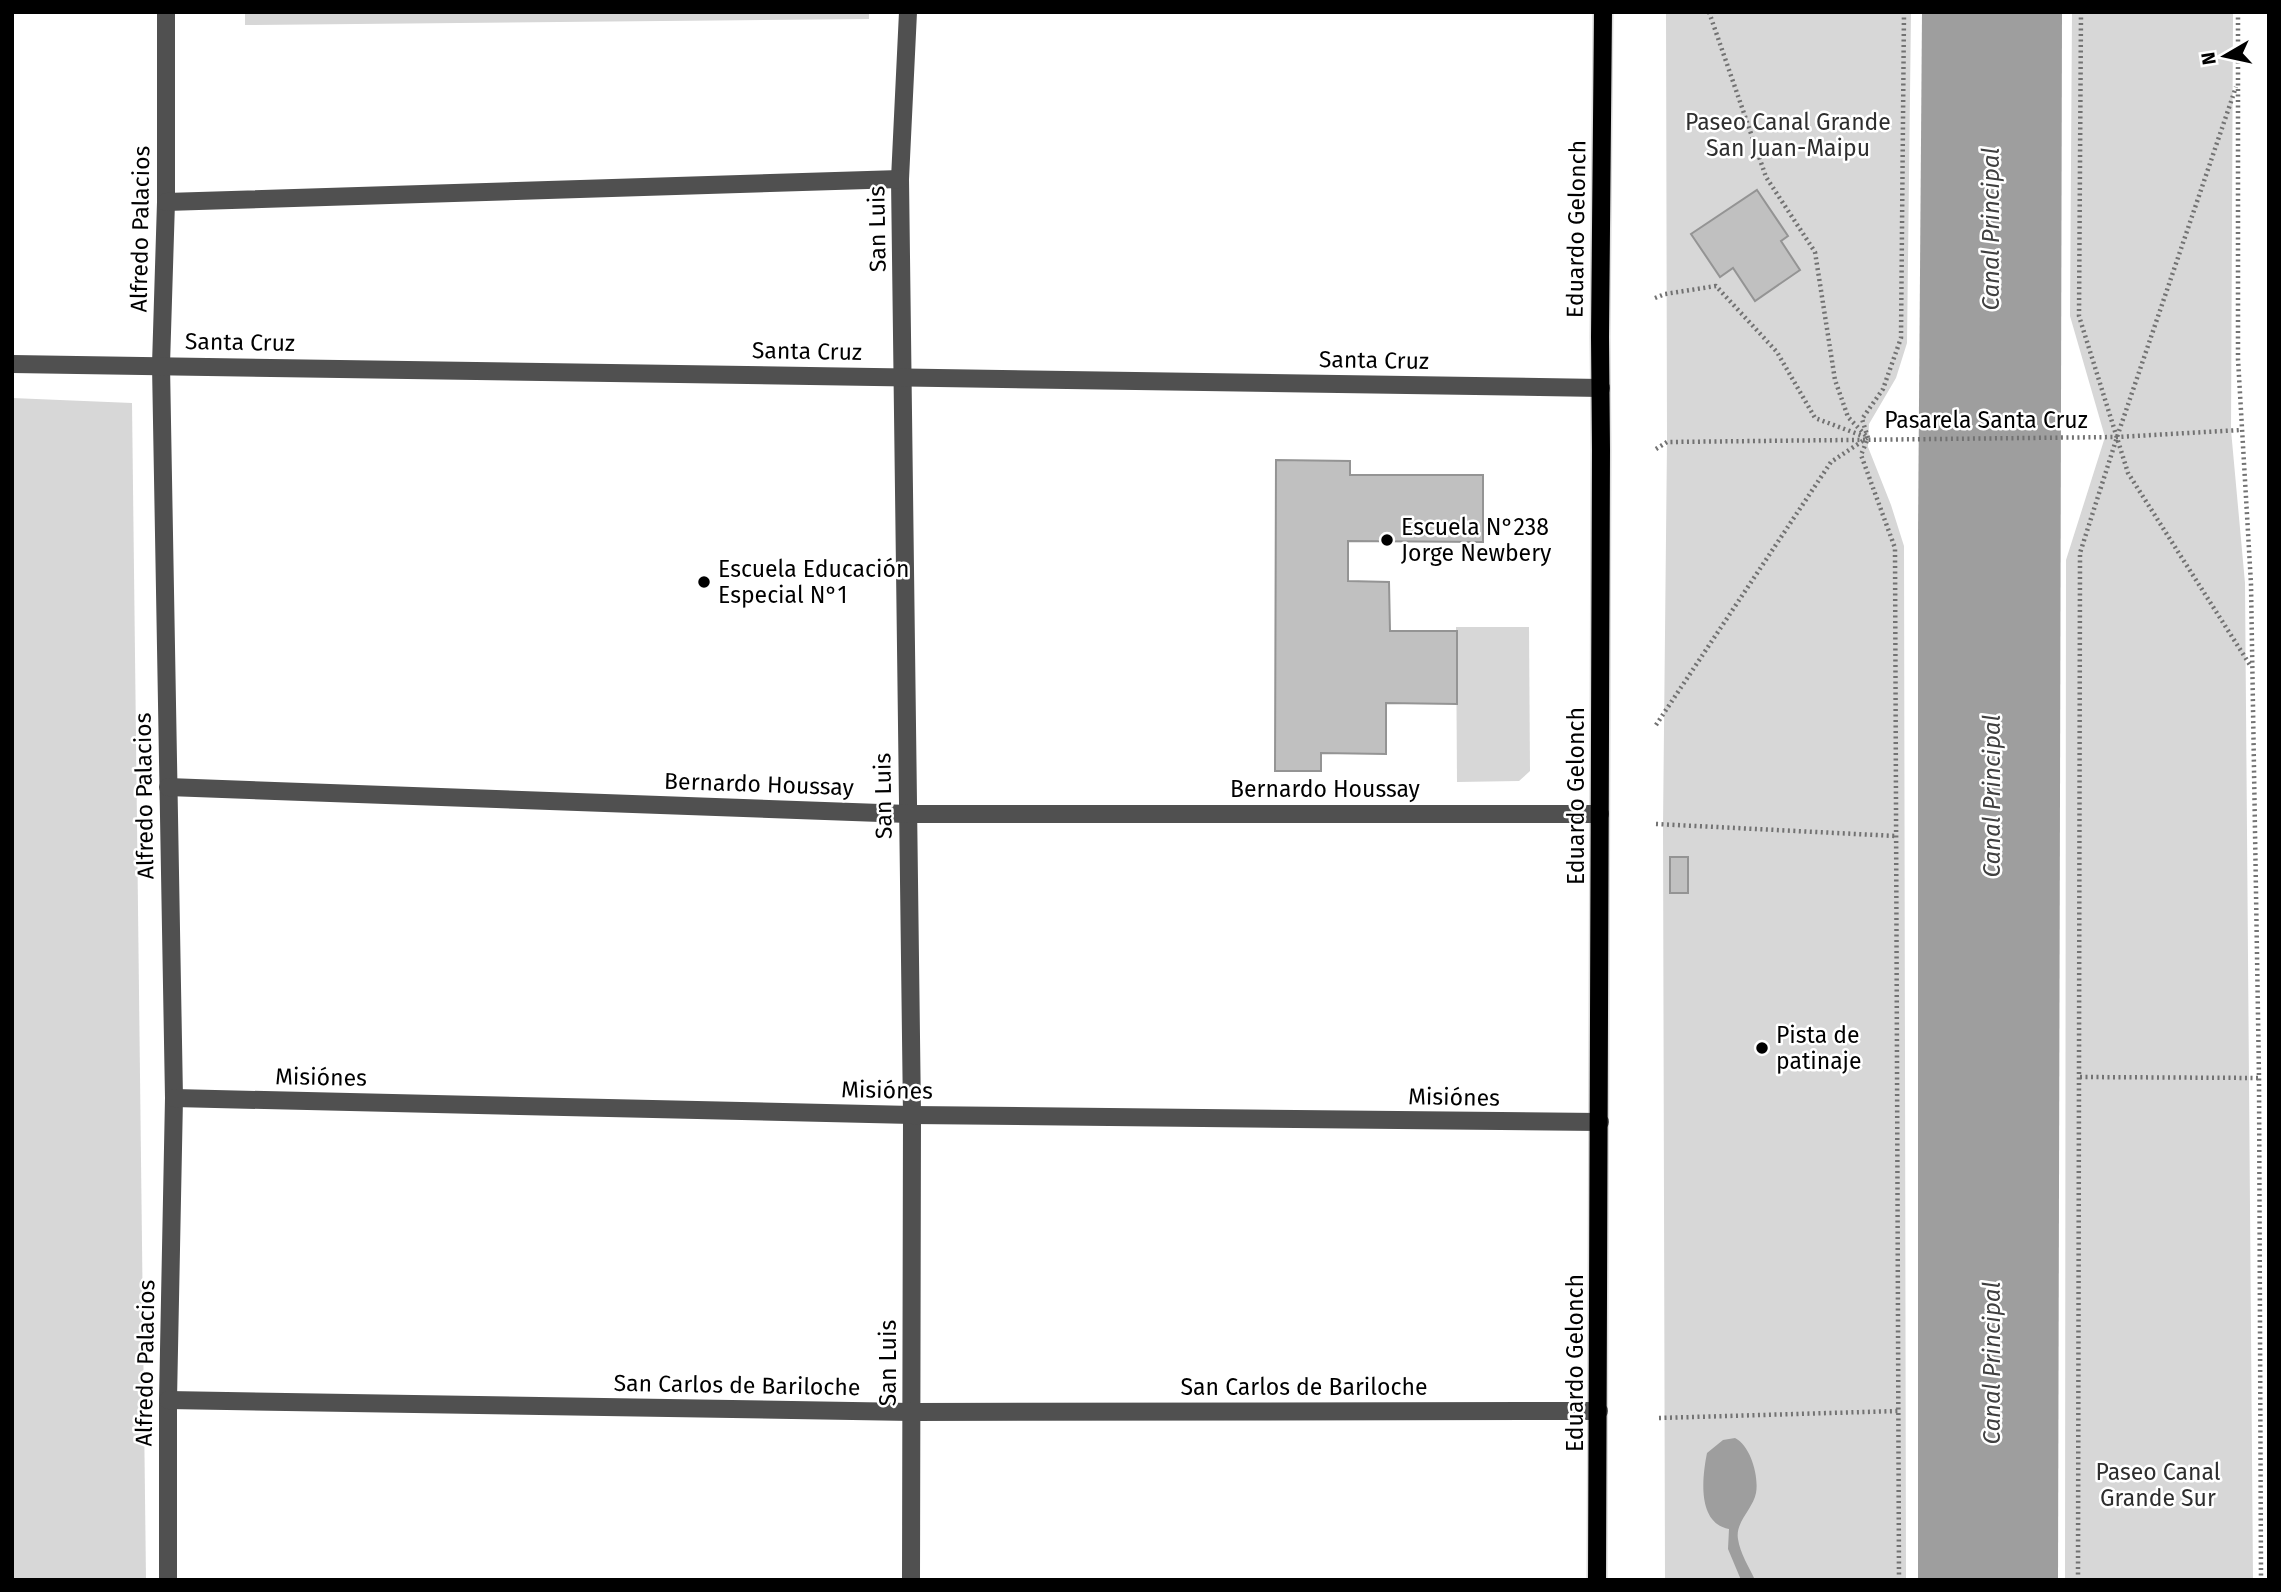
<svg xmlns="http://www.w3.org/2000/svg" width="2281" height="1592" font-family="'Fira Sans',sans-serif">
<rect width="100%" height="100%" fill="#fff"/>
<g fill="#d7d7d7">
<path d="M 245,12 L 869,12 L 869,19 L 245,25 Z"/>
<path d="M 1666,12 L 1911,12 L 1907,343 L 1896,378 L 1869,424 L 1868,447 L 1891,505 L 1904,546 L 1906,1580 L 1665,1580 L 1663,825 L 1667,442 Z"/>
<path d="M 2072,12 L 2233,12 L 2231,430 L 2245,583 L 2253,1580 L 2065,1580 L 2066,560 L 2105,437 L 2070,316 Z"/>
<path d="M 12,398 L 132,403 L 146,1580 L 12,1580 Z"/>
<path d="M 1456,627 L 1529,627 L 1530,771 L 1519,781 L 1457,782 Z"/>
</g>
<g fill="#9e9e9e">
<path d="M 1922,12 L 2062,12 L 2058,1580 L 1918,1580 L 1918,534 Z"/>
<path d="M 1735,1438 C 1751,1446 1759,1477 1756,1493 C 1753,1509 1735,1522 1738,1539 C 1740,1553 1749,1567 1755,1580 L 1741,1580 L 1728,1549 L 1729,1529 C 1697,1523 1702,1478 1707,1453 L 1723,1440 Z"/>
</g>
<g fill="#c0c0c0" stroke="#949494" stroke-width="2">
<path d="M 1757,190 L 1788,236 L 1781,241 L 1800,270 L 1755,301 L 1733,268 L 1720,277 L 1691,234 Z"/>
<path d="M 1276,460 L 1350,461 L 1350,475 L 1483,475 L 1483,542 L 1348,541 L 1348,581 L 1389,582 L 1390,631 L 1457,631 L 1457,704 L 1386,703 L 1386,754 L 1321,753 L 1321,771 L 1275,771 Z"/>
<rect x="1670" y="857" width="18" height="36"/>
</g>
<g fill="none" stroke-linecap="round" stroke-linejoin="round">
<g stroke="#dbdbdb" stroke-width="21">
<path id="major" d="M 1597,1580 L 1601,450 L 1600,337 L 1603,12"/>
</g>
<g stroke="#727272" stroke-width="4.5" stroke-dasharray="2 3.5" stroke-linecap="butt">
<path d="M 1709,12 L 1766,177 L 1815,252 L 1835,380 L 1848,417 L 1867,437"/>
<path d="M 2081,12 L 2079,316 L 2128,473 L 2250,665"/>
<path d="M 2238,12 L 2238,359 L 2251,584 L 2259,1078 L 2261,1580"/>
<path d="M 1655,298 L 1665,294 L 1716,286 L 1777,352 L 1815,418 L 1863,436"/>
<path d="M 1656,449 L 1667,442 L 2117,437 L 2241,430"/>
<path d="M 1656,725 L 1831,462 L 1867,438"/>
<path d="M 1656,824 L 1896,836"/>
<path d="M 2080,1077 L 2259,1078"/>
<path d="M 1659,1418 L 1898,1411"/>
<path d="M 1899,1580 L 1895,548 L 1861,455 L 1868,438 L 1862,419 L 1883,389 L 1901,338 L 1904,12"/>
<path d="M 2078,1580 L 2080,553 L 2117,437 L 2236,87"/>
</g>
<g stroke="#505050" stroke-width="18">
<path d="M 166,12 L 166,202 L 161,365 L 174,1098 L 168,1400 L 168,1580"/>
<path d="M 908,12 L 900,179 L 912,1115 L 911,1580"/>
<path d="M 166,202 L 900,179"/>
<path d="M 12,364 L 1601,388"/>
<path d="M 168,787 L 908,814 L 1600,814"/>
<path d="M 174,1098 L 912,1115 L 1600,1122"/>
<path d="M 168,1400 L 912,1412 L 1599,1411"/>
</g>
<use href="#major" stroke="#000" stroke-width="18"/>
</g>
<g fill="#000" stroke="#fff" stroke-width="2.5">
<circle cx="1387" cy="540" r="7"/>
<circle cx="704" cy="582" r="7"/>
<circle cx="1762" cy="1048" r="7"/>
</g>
<g text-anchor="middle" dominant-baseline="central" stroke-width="5" stroke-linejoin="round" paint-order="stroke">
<g font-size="23" fill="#2e2e2e" stroke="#fff">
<text x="1788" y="122">Paseo Canal Grande<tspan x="1788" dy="26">San Juan-Maipu</tspan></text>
<text x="2158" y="1472">Paseo Canal<tspan x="2158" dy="26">Grande Sur</tspan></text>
</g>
<g font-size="23" fill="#000" stroke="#fff">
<text transform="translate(140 229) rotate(-89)">Alfredo Palacios</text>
<text transform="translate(877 229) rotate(-91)">San Luis</text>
<text transform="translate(1576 229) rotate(-89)">Eduardo Gelonch</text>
<text transform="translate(240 342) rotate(1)">Santa Cruz</text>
<text transform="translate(807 351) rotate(1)">Santa Cruz</text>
<text transform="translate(1374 360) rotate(1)">Santa Cruz</text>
<text x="1986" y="420">Pasarela Santa Cruz</text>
<text transform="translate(759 784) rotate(2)">Bernardo Houssay</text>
<text x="1325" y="789">Bernardo Houssay</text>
<text transform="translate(144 796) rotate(-91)">Alfredo Palacios</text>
<text transform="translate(883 796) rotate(-91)">San Luis</text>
<text transform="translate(1576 796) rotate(-90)">Eduardo Gelonch</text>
<text transform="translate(321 1077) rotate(1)">Misiónes</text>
<text transform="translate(887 1090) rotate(1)">Misiónes</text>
<text transform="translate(1454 1097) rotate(1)">Misiónes</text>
<text transform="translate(145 1363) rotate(-89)">Alfredo Palacios</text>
<text transform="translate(888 1363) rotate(-90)">San Luis</text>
<text transform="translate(1575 1363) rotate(-90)">Eduardo Gelonch</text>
<text transform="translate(737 1385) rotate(1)">San Carlos de Bariloche</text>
<text x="1304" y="1387">San Carlos de Bariloche</text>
</g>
<g font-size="23" fill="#000" stroke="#fff" text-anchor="start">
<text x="1401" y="527">Escuela N°238<tspan x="1401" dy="26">Jorge Newbery</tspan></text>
<text x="718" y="569">Escuela Educación<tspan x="718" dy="26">Especial N°1</tspan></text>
<text x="1776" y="1035">Pista de<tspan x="1776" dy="26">patinaje</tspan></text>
</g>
<g font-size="24" font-style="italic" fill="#3f3f3f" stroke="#fff">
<text transform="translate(1991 229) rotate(-90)">Canal Principal</text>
<text transform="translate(1992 796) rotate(-90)">Canal Principal</text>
<text transform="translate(1992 1363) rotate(-90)">Canal Principal</text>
</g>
</g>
<rect width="2281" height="1592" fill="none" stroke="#000000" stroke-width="28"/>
<g transform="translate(2225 56) rotate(261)" stroke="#ffffff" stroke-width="5" paint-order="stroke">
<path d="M0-5L12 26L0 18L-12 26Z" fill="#000000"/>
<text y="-10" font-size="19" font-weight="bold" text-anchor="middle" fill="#000000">N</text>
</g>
</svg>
